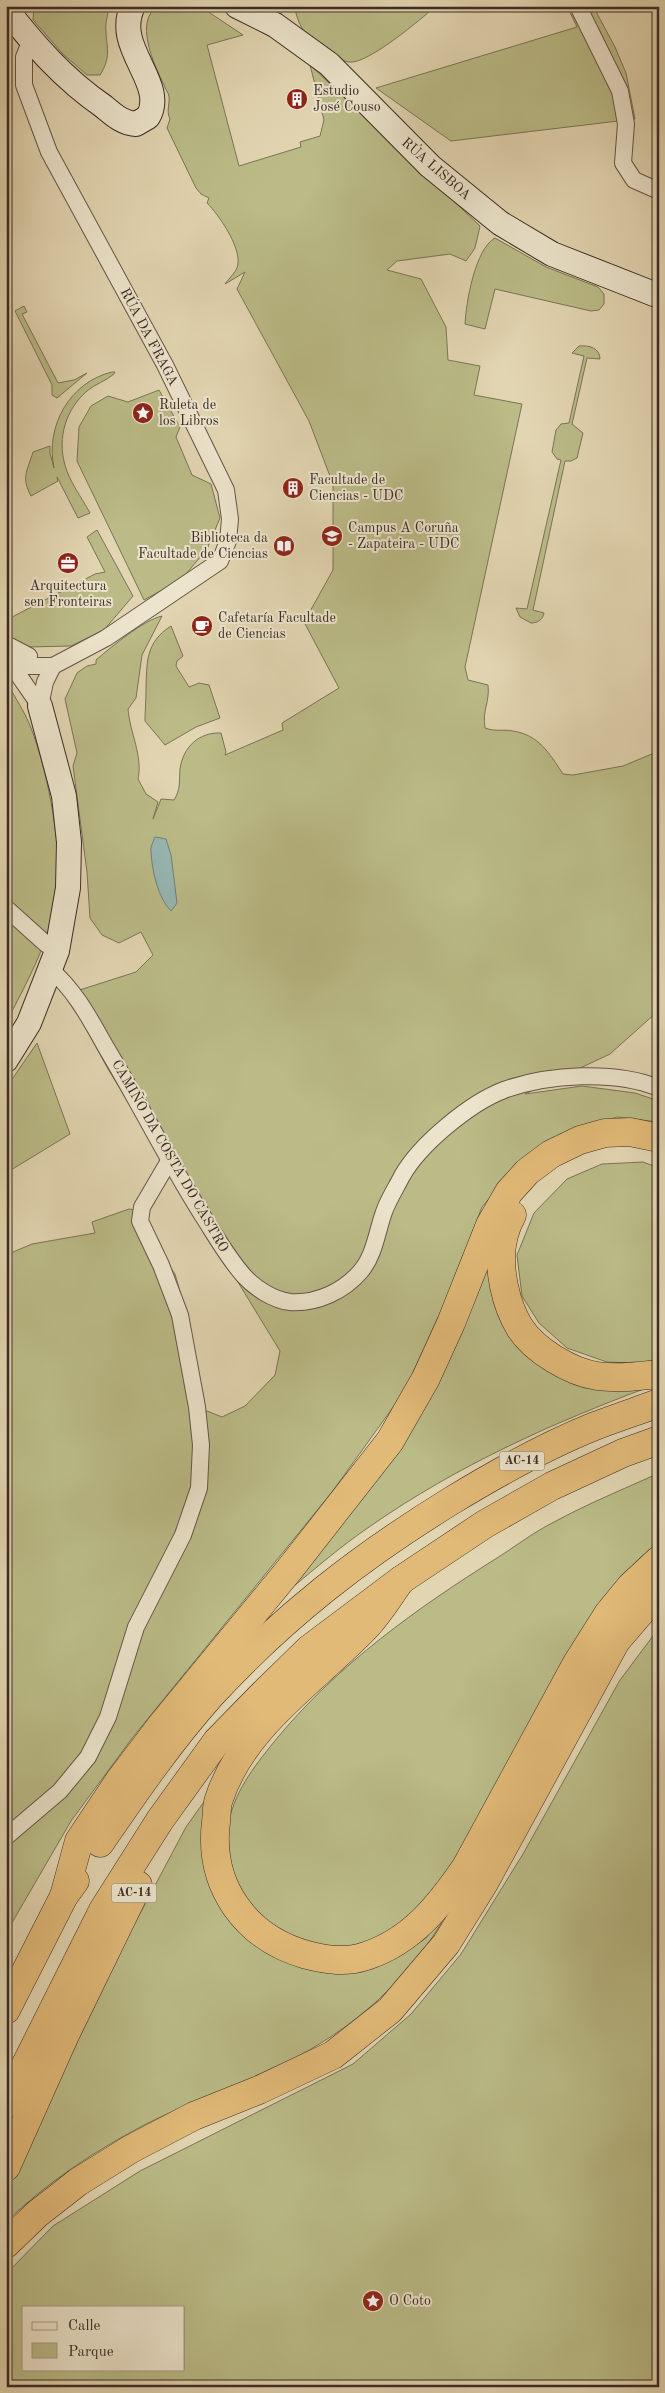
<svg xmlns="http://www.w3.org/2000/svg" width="665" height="2393" font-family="'Old Standard TT',serif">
<rect width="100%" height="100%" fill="#e2d5b1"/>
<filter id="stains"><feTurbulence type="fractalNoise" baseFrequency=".004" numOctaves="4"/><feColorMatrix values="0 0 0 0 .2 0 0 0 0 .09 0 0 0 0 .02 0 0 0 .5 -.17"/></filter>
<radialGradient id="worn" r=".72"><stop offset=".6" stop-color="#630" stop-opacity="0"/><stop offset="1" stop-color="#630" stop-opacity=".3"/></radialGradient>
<g fill="#babb87" stroke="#7a7456" fill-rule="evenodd">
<path d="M 36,6 L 109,6 C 108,14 105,23 106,31 C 107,50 111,57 100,75 L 87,75 L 63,54 L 33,20 L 34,9 Z"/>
<path d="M 159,6 L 201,7 L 243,35 L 207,45 L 239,166 L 301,147 L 300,142 L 320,136 L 324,120 L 310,65 L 480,226 L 475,248 L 466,261 L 450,254 L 397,261 L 387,270 L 421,279 L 446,327 L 448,360 L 480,366 L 474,395 L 522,404 L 465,667 L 468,680 L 488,685 C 490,703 482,709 485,728 C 496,732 503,729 513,731 C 539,735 549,753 563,774 L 573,775 L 623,766 L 659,751 L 659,1007 L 657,1012 L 610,1054 L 525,1094 L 582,1086 L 635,1093 L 659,1101 L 659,1122 L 617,1117 L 560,1134 L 518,1165 L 482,1207 L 444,1304 L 404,1392 L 332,1492 L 133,1737 L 71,1821 L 6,1933 L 6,1255 L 32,1244 L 95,1233 L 92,1222 L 129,1209 L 146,1212 L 157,1248 L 175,1274 L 190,1326 L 202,1409 L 222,1417 L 245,1406 L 275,1375 L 280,1351 L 108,1069 L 67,994 L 136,972 L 153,955 L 141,932 L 119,943 L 102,935 L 90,918 L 87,872 L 73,766 L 77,753 L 65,699 L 77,673 L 87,666 L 96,664 L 96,660 C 111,647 144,620 162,616 L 142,655 L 136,698 L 128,709 C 130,733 143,756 138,779 L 146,794 L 158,802 L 153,819 L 161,799 L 174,800 C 181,789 179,781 180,769 C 183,747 199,732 221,733 L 226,752 L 225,755 L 283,730 L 282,723 L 339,688 L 304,622 L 333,570 L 333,484 L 309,421 L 237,289 L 245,272 L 225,284 C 229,278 238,271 238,263 C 240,246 219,215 207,203 L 209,198 L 201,194 L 196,188 L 167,128 L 170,119 C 166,112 170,104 169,96 C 168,92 165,89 164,85 C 154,65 133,19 159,6 Z"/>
<path d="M 294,6 L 436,6 C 421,19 367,65 349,62 C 337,61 308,38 302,28 C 298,22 296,13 294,6 Z"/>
<path d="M 567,6 L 593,6 L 615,47 L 626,73 L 635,119 L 451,141 L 376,88 L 577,27 Z"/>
<path d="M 495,238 L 546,267 L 598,287 L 604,294 L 604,304 L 599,310 L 591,311 L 495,289 L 485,329 L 465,324 C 466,303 475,249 495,238 Z"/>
<path d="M 24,306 L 27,312 L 22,314 L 58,383 L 74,380 L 87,373 L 57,398 L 52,395 L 52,385 L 15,311 Z"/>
<path d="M 579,346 C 589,345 600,348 600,359 L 587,358 L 572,424 L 583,433 L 577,458 L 571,461 L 565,461 L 533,610 L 544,613 C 543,620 537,623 531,623 L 520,617 L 516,608 L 527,609 L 561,460 L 557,459 L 552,452 L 556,430 L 561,424 L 569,423 L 584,356 L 572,353 Z"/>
<path d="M 112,372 L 115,372 L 114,374 C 106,381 95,384 87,391 C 66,409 57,438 65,465 C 69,481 82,498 90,513 L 78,518 L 57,477 L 58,481 L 31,496 C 21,477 27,472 33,452 L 50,446 L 50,453 L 54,468 C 45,426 70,382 112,372 Z"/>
<path d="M 159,390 L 180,427 L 176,437 L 192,475 L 211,484 L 220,518 L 207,549 L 181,580 L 144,600 L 77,461 L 79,427 L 91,406 L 108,396 L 128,402 Z"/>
<path d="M 97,530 L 133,596 L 104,630 L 71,646 L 27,647 L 7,637 L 6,623 L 14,616 L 95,574 L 105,572 L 87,537 Z"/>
<path d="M 171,626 L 183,656 L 177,661 L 176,666 L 189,687 L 199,683 L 209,685 L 220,718 L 196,727 L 165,745 L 145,721 C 145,711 146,701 146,690 C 147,662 145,643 171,626 Z"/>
<path d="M 6,681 C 14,696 25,712 31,728 C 48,771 65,859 56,904 C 47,946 26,984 6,1023 Z"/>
<path d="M 37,1043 L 70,1134 L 6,1173 L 6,1088 Z"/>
<path d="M 643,1162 L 659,1168 L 659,1364 L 607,1362 L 567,1348 L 539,1323 L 522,1296 L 517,1255 L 534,1213 L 567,1179 L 602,1164 Z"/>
<path d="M 489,1248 L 512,1334 L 649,1387 C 552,1423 457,1466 372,1525 C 339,1547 308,1575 277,1600 L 331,1533 Z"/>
<path d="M 659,1473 L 659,1545 L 652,1549 L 444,1880 C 421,1907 395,1940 357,1946 C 338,1949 310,1948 292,1938 C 251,1918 218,1867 229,1821 C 236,1788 257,1763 278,1737 C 339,1664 417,1608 497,1558 C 516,1546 534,1532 554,1522 C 587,1504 624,1489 659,1473 Z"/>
<path d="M 659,1628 L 659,2387 L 6,2387 L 6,2274 L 53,2226 L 140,2171 L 353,2064 L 411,2014 L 461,1954 L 523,1854 L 620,1680 ZM 24,2307 L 184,2307 L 184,2369 L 24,2369 Z"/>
<path d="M 213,1789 L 205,1832 L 266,1951 L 400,1956 L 426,1938 L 447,1913 C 411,1979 352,2030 285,2063 C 240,2086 191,2101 146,2124 C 96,2150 46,2183 6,2222 L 6,2189 L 133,1927 L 186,1827 Z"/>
</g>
<path fill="#96b7b3" stroke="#727f7a" d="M 155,837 L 166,839 L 171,855 L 177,903 L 171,911 C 158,898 152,871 151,852 C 150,848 153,842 155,837 Z"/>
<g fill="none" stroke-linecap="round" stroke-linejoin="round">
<g stroke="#655648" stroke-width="18">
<g id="street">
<path d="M 578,6 L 620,91 L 626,124 L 623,163 L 634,180 L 659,191"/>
<path d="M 6,644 L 29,656"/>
<path d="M 6,657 L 28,666 L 53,666 L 106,638 L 220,561 L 228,541 L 230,519 L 226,490 L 165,365 L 49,152 L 24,85 L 24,57 L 31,40"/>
<path d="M 6,657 L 40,706"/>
<path d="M 40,706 L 45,682 L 53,666"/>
<path d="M 6,908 L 46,944 L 57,951"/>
<path d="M 50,969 C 76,991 91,1021 107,1049 C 141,1106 170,1165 206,1221 C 218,1240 229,1259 244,1276 C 255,1288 273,1300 290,1302 C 317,1304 344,1291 361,1271 C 375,1254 377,1231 384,1212 C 388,1200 396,1188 402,1176 C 420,1144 470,1103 504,1090 C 548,1074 615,1070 659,1088"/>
<path d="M 6,1837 L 60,1791 L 88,1757 L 108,1717 L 136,1627 L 183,1535 L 199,1488 L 201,1445 L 197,1407 L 180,1315 L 161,1265 L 140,1221 L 142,1207 L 169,1161"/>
</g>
</g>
<g stroke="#3b2c25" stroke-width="26">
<g id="secondary">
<path d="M 237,6 L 275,25 L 329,64 L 430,166 L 500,223 L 552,254 L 659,296"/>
<path d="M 6,9 C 35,46 64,79 103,106 C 113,114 122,123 136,124 L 148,117 C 168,83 112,47 133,6"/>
<path d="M 6,1060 L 29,1023 L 57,951 L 68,888 L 69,842 L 64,796 L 40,706"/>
</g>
</g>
<g stroke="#3b2c25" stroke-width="29">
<g id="highway">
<path d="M 512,1215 C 500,1236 499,1262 504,1286 C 507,1301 512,1315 520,1328 C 535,1351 571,1372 597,1376 C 618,1379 638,1376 659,1374"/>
<path d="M 401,1580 C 390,1595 380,1612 367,1626 C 316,1680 243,1725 219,1799 C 216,1806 217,1815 216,1822 C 208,1886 246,1938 307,1955 C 327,1960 346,1963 366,1956 C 412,1941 440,1905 466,1867 L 577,1663 L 608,1614 L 631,1586 L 659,1560"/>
<path d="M 100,1843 C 135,1792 170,1741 211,1695 C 284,1616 360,1557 451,1501 C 497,1473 545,1446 595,1426 C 616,1418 637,1411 659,1403"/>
<path d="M 64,1896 L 79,1841 L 119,1781 L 160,1727 L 289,1570 L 390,1441 L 426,1378 L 451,1323 L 490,1225 L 509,1192 L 527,1172 L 551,1154 L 580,1140 L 605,1133 L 630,1132 L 659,1138"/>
<path d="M 6,2010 L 64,1896 L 75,1881"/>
<path d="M 6,2104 L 103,1910 L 160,1820 L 217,1741 L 264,1693 L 309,1649 L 401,1580 L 485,1524 L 552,1486 L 623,1453 L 659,1440"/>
<path d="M 6,2167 L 65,2035 L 138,1885"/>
<path d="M 6,2244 L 37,2214 L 78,2182 L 131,2149 L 194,2116 L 259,2090 L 333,2055 L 390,2010 L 446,1944 L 484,1883 L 616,1641 L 659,1591"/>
</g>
</g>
<use href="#street" stroke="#ece4cc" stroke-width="16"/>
<use href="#secondary" stroke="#ece4cc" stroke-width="24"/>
<use href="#highway" stroke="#e1ba78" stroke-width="28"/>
</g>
<defs>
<g id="building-disc" transform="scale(1.125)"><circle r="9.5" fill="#8f2418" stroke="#ece4cc"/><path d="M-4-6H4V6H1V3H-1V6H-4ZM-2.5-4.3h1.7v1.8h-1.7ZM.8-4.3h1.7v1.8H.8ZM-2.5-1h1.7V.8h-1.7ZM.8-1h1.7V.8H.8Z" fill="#fff"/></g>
<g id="sight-disc" transform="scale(1.125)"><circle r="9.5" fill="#8f2418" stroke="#ece4cc"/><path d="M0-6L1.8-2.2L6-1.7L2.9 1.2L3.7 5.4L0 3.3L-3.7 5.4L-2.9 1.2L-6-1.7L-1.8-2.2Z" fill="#fff"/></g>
<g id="university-disc" transform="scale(1.125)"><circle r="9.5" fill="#8f2418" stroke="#ece4cc"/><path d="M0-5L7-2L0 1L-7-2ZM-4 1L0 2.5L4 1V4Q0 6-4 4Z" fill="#fff"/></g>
<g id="library-disc" transform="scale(1.125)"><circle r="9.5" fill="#8f2418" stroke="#ece4cc"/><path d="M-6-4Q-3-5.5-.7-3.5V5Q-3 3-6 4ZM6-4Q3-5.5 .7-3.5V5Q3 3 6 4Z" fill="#fff"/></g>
<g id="office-disc" transform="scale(1.125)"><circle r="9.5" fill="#8f2418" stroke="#ece4cc"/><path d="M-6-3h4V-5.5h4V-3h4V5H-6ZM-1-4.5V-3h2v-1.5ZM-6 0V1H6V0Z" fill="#fff"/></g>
<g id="cafe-disc" transform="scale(1.125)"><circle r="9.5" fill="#8f2418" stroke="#ece4cc"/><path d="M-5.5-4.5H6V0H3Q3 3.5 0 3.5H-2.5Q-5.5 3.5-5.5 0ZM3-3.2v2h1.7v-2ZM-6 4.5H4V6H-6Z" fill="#fff"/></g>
</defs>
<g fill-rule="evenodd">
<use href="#building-disc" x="297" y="99"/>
<use href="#sight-disc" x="143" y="413"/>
<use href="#building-disc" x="293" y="488"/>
<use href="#university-disc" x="332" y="536"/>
<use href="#library-disc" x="284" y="546"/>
<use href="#office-disc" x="68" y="563"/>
<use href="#cafe-disc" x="202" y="626"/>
<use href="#sight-disc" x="373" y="2301"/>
</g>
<g text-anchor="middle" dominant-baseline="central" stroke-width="4" stroke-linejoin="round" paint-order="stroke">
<g fill="#ece4cc" stroke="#706357" stroke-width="1">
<rect x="499.5" y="1451.5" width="45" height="19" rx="4"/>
<rect x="111.5" y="1883.5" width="45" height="19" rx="4"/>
</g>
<g font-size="12" font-weight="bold" fill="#3b2c25">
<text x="522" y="1461">AC-14</text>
<text x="134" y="1893">AC-14</text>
</g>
<g font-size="14" fill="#3b2c25" stroke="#ece4cc" text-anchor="start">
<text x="313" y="91">Estudio<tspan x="313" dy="16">José Couso</tspan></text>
<text x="159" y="405">Ruleta de<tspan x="159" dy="16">los Libros</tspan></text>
<text x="309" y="480">Facultade de<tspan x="309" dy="16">Ciencias - UDC</tspan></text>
<text x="348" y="528">Campus A Coruña<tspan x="348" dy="16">- Zapateira - UDC</tspan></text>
<text x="268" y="538" text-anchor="end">Biblioteca da<tspan x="268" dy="16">Facultade de Ciencias</tspan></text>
<text x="68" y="586" text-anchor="middle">Arquitectura<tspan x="68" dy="16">sen Fronteiras</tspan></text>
<text x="218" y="618">Cafetaría Facultade<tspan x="218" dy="16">de Ciencias</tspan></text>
<text x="389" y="2301">O Coto</text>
</g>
<g font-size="14" fill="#3b2c25" stroke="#ece4cc">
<text transform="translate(436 169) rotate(41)">RÚA LISBOA</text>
<text transform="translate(149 337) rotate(62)">RÚA DA FRAGA</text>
<text transform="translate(170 1156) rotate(60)">CAMIÑO DA COSTA DO CASTRO</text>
</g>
</g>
<rect width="665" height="2393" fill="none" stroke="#e2d5b1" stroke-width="25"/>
<rect x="8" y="8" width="650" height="2378" fill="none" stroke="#3b2c25" stroke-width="2.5"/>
<rect x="12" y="12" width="640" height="2368" fill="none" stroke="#3b2c25"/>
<rect x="22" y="2306" width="162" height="65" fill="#ece4cc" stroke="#a59a89"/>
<rect x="32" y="2322" width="25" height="8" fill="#ece4cc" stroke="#a59a89"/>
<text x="68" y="2330" font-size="15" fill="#3b2c25">Calle</text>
<rect x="32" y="2343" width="25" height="15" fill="#babb87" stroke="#a59a89"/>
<text x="68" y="2356" font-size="15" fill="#3b2c25">Parque</text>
<rect width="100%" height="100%" filter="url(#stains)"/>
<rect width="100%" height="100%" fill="url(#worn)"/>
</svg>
